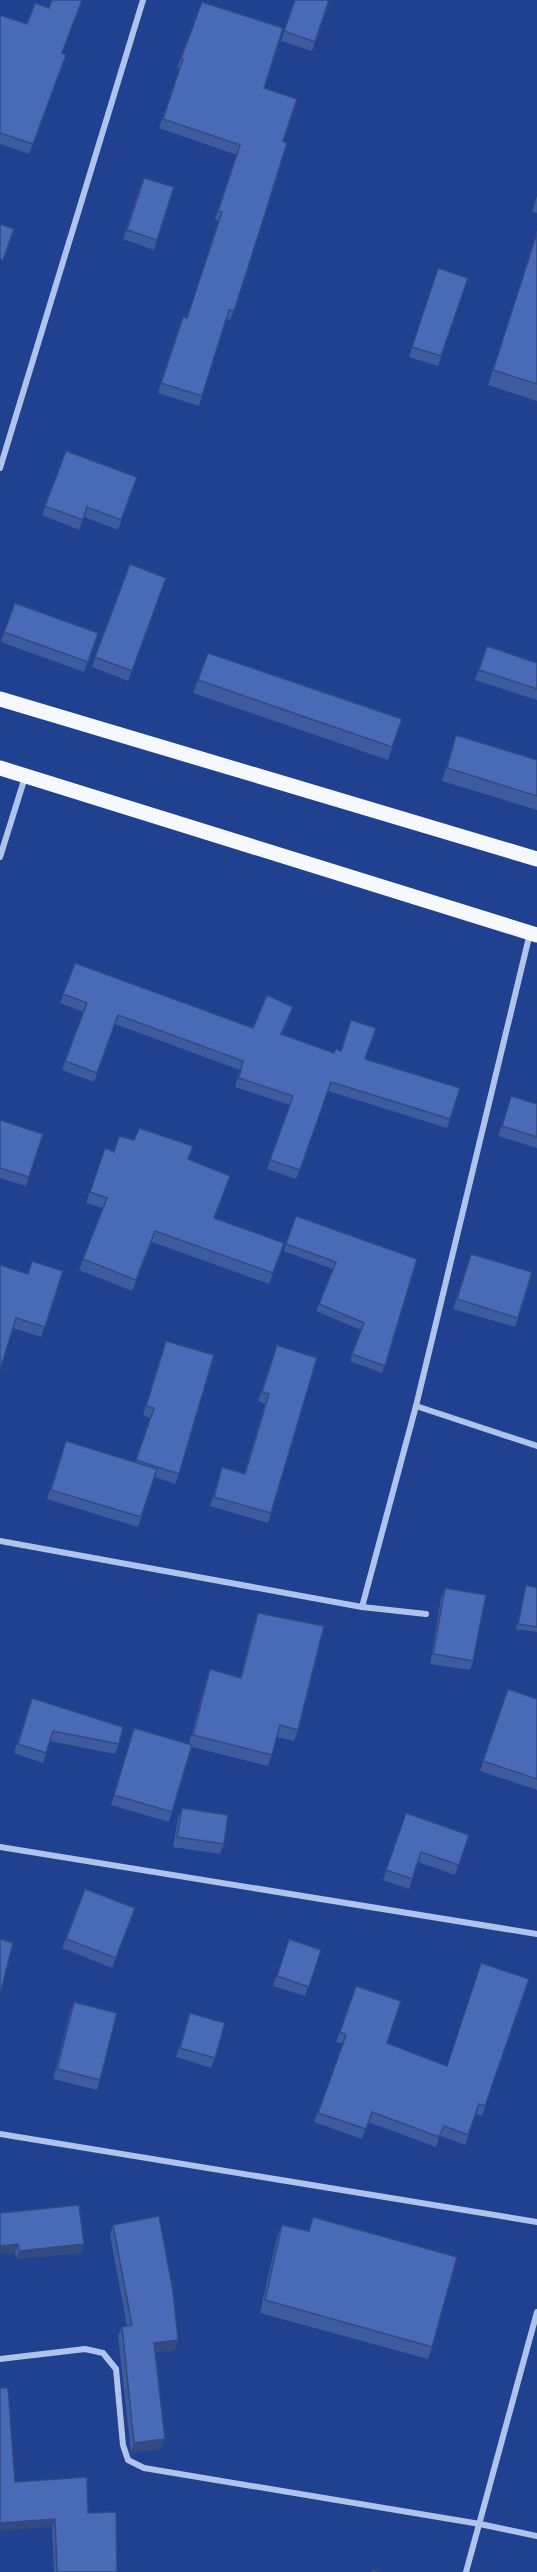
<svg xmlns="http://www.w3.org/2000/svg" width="537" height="2572" font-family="Cabin,sans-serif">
<rect width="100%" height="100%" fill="#1f4190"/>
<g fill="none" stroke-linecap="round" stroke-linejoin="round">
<g stroke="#afc3ed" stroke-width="6">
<path d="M 0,468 L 143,0"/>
<path d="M 0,857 L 25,777"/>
<path d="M 416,1406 L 537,1446"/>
<path d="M 0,1541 L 362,1607 L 426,1614"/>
<path d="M 362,1607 L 416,1406 L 530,933"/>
<path d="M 0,1847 L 537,1934"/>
<path d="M 0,2134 L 537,2222"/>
<path d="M 0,2359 L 85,2349 L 103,2353 L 116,2369 L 123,2445 L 128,2460 L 144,2468 L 480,2524 L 537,2536"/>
<path d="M 466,2572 L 537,2312"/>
</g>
<g stroke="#f5f8ff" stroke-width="15">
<path d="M 0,699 L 537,859"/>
<path d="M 0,768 L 537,935"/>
</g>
</g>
<g fill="#3e5b9d">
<path d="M 295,0 L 329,0 L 312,51 L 281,41 Z"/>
<path d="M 202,2 L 264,88 L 283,141 L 234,311 L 230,320 L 226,319 L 199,406 L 158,393 L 183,317 L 187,318 L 218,221 L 215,220 L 237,155 L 159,128 L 180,69 L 177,68 Z"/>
<path d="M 0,15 L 66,55 L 29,154 L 0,144 Z"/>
<path d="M 140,187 L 157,240 L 154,250 L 123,239 Z"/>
<path d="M 537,196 L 537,213 L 532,212 Z"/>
<path d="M 537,231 L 537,401 L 488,385 Z"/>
<path d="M 438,268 L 468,278 L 438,366 L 409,357 Z"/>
<path d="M 66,451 L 137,477 L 118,530 L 84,517 L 79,530 L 42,515 Z"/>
<path d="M 130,564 L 166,578 L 128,681 L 92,667 Z"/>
<path d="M 15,603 L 98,633 L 84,672 L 1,642 Z"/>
<path d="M 487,646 L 537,663 L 537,700 L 475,680 Z"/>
<path d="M 208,653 L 402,719 L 388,760 L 193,693 Z"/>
<path d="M 456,735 L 537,760 L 537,810 L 442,781 Z"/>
<path d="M 75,963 L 253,1028 L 290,1016 L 282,1034 L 334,1053 L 365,1059 L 450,1119 L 447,1128 L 328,1091 L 296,1179 L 267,1169 L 290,1105 L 235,1087 L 240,1070 L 115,1024 L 94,1082 L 62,1070 L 83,1012 L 60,1003 Z"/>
<path d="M 511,1096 L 537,1104 L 537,1148 L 498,1136 Z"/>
<path d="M 0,1120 L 43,1134 L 26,1186 L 0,1178 Z"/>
<path d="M 105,1148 L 114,1151 L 188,1159 L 214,1218 L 284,1243 L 269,1284 L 152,1242 L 132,1291 L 79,1270 L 103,1208 L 86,1203 Z"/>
<path d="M 296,1216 L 417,1259 L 382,1373 L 350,1361 L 361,1330 L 316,1311 L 333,1269 L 284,1251 Z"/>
<path d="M 471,1254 L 518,1318 L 515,1327 L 453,1309 Z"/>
<path d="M 63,1271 L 41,1337 L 13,1328 L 28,1274 Z"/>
<path d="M 166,1341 L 179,1474 L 175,1484 L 155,1477 L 138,1527 L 47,1499 L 66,1441 L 136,1462 L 150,1418 L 143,1415 Z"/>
<path d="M 277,1345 L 271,1513 L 268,1523 L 210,1506 L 222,1467 L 244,1474 L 265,1404 L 258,1401 Z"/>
<path d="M 526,1585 L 537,1588 L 537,1632 L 516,1629 Z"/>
<path d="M 445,1588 L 473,1661 L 470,1670 L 430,1664 L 441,1598 Z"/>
<path d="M 258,1613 L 298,1730 L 294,1741 L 277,1737 L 272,1755 L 268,1766 L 192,1747 L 169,1822 L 111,1805 L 134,1728 L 189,1744 L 206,1681 L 210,1669 L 240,1678 L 254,1624 Z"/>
<path d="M 508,1689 L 537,1699 L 537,1790 L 480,1771 Z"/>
<path d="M 32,1698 L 119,1744 L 115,1754 L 50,1741 L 43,1763 L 14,1753 Z"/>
<path d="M 182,1808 L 224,1844 L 220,1854 L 173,1847 L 178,1818 Z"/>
<path d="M 406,1813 L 469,1835 L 455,1875 L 418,1862 L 409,1889 L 383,1880 Z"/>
<path d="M 85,1889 L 135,1908 L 112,1968 L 62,1948 Z"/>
<path d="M 289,1939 L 321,1950 L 305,1996 L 273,1986 Z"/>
<path d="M 529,1979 L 482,2116 L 476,2114 L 465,2145 L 440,2136 L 436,2147 L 368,2122 L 362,2139 L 314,2122 L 343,2044 L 336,2042 L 356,1986 L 387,2043 L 447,2066 Z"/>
<path d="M 74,2002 L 100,2080 L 97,2090 L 53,2079 L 70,2012 Z"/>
<path d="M 190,2013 L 215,2058 L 211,2068 L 176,2057 Z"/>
<path d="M 0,2213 L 84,2244 L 81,2253 L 16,2259 L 15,2252 L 0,2254 Z"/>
<path d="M 313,2217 L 432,2347 L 428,2359 L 260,2313 L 277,2237 L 282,2225 L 308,2231 Z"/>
<path d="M 113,2225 L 175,2350 L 155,2352 L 165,2439 L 161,2449 L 131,2452 L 118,2336 L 122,2327 L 127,2326 L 110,2235 Z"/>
<path d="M 15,2482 L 88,2513 L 117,2572 L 54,2572 L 52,2527 Z"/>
</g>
<g fill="#324a80">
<path d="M 18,2244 L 15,2252 L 0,2254 L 0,2246 Z"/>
<path d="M 84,2244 L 81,2253 L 16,2259 L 19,2251 Z"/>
<path d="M 178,2340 L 175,2350 L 151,2352 L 154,2343 Z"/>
<path d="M 165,2439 L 161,2449 L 131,2452 L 134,2443 Z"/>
<path d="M 55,2519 L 52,2527 L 0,2531 L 0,2523 Z"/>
</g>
<g fill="#486ab7" stroke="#324a80" stroke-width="1.5">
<path d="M 52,0 L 82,0 L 62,53 L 66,55 L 33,144 L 0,133 L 0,15 L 27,24 L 35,3 L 49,8 Z"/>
<path d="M 295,0 L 329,0 L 315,42 L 284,31 Z"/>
<path d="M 202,2 L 283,28 L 264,88 L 297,99 L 283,141 L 287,143 L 260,230 L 234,311 L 229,310 L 202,396 L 161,383 L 183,317 L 187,318 L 222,212 L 218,211 L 240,145 L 163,119 L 183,59 L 181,58 Z"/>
<path d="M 144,178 L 174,187 L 157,240 L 127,230 Z"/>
<path d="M 0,224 L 14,229 L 3,260 L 0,259 Z"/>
<path d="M 537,233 L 537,384 L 493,370 Z"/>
<path d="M 438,268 L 468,278 L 441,356 L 412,347 Z"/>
<path d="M 66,451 L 137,477 L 121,520 L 87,507 L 83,520 L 45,506 Z"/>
<path d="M 130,564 L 166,578 L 132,671 L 95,657 Z"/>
<path d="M 15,603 L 98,633 L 88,662 L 4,632 Z"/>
<path d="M 487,646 L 537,663 L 537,689 L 479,670 Z"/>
<path d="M 208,653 L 402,719 L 392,747 L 198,680 Z"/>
<path d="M 456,735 L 537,760 L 537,796 L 447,768 Z"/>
<path d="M 75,963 L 253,1028 L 267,995 L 293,1007 L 281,1034 L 334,1053 L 336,1049 L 341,1051 L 351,1020 L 376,1028 L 365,1059 L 460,1088 L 450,1119 L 331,1082 L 300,1170 L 270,1160 L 293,1096 L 239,1078 L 243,1061 L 118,1015 L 97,1073 L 65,1061 L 87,1003 L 63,994 Z"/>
<path d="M 511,1096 L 537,1104 L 537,1137 L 502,1126 Z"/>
<path d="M 0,1120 L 43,1134 L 29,1177 L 0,1168 Z"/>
<path d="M 139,1128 L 193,1146 L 188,1159 L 230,1176 L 214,1218 L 284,1243 L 273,1273 L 155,1231 L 136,1280 L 83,1259 L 107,1198 L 90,1192 L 105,1148 L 114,1152 L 119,1136 L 134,1140 Z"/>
<path d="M 296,1216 L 417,1259 L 385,1366 L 352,1354 L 364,1323 L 319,1304 L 336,1262 L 286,1244 Z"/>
<path d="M 471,1254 L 532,1272 L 518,1318 L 457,1299 Z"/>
<path d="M 32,1261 L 63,1271 L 45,1327 L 16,1318 L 0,1370 L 0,1265 L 28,1274 Z"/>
<path d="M 166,1341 L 214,1355 L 179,1474 L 136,1460 L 154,1408 L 146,1406 Z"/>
<path d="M 277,1345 L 317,1358 L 271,1513 L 214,1497 L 222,1467 L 245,1474 L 269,1394 L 262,1392 Z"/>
<path d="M 66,1441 L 157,1469 L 141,1517 L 51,1490 Z"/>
<path d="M 526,1585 L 537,1588 L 537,1627 L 518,1624 Z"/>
<path d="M 445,1588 L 486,1595 L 473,1661 L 433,1654 Z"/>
<path d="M 258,1613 L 324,1626 L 298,1730 L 280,1725 L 272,1755 L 193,1735 L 210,1669 L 241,1678 Z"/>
<path d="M 508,1689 L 537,1699 L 537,1779 L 483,1761 Z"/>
<path d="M 32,1698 L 123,1727 L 119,1744 L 53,1731 L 46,1753 L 18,1744 Z"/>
<path d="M 134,1728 L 192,1745 L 172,1812 L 114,1795 Z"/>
<path d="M 182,1808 L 228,1815 L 224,1844 L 177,1837 Z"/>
<path d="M 406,1813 L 469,1835 L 459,1865 L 421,1852 L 412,1879 L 386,1870 Z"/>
<path d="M 85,1889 L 135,1908 L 116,1958 L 66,1939 Z"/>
<path d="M 0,1939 L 13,1943 L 0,1995 Z"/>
<path d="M 289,1939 L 321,1950 L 309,1987 L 277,1976 Z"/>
<path d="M 481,1963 L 529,1979 L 485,2106 L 479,2104 L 468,2135 L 444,2126 L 439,2137 L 372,2112 L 366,2129 L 318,2113 L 346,2035 L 340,2032 L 356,1986 L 401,2001 L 387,2043 L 447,2066 Z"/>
<path d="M 74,2002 L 117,2013 L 100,2080 L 57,2069 Z"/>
<path d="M 190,2013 L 225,2023 L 215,2058 L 180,2048 Z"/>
<path d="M 79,2205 L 84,2244 L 19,2251 L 18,2244 L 0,2246 L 0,2213 Z"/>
<path d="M 159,2216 L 173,2291 L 178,2340 L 154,2343 L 165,2439 L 134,2443 L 122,2327 L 132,2325 L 113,2225 Z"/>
<path d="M 313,2217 L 457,2257 L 432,2347 L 265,2300 L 282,2225 L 309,2231 Z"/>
<path d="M 0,2388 L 8,2388 L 15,2482 L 87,2477 L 88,2513 L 116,2512 L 117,2572 L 57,2572 L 55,2519 L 0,2523 Z"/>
<path d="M 372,2569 L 381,2572 L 372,2572 Z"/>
</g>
</svg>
